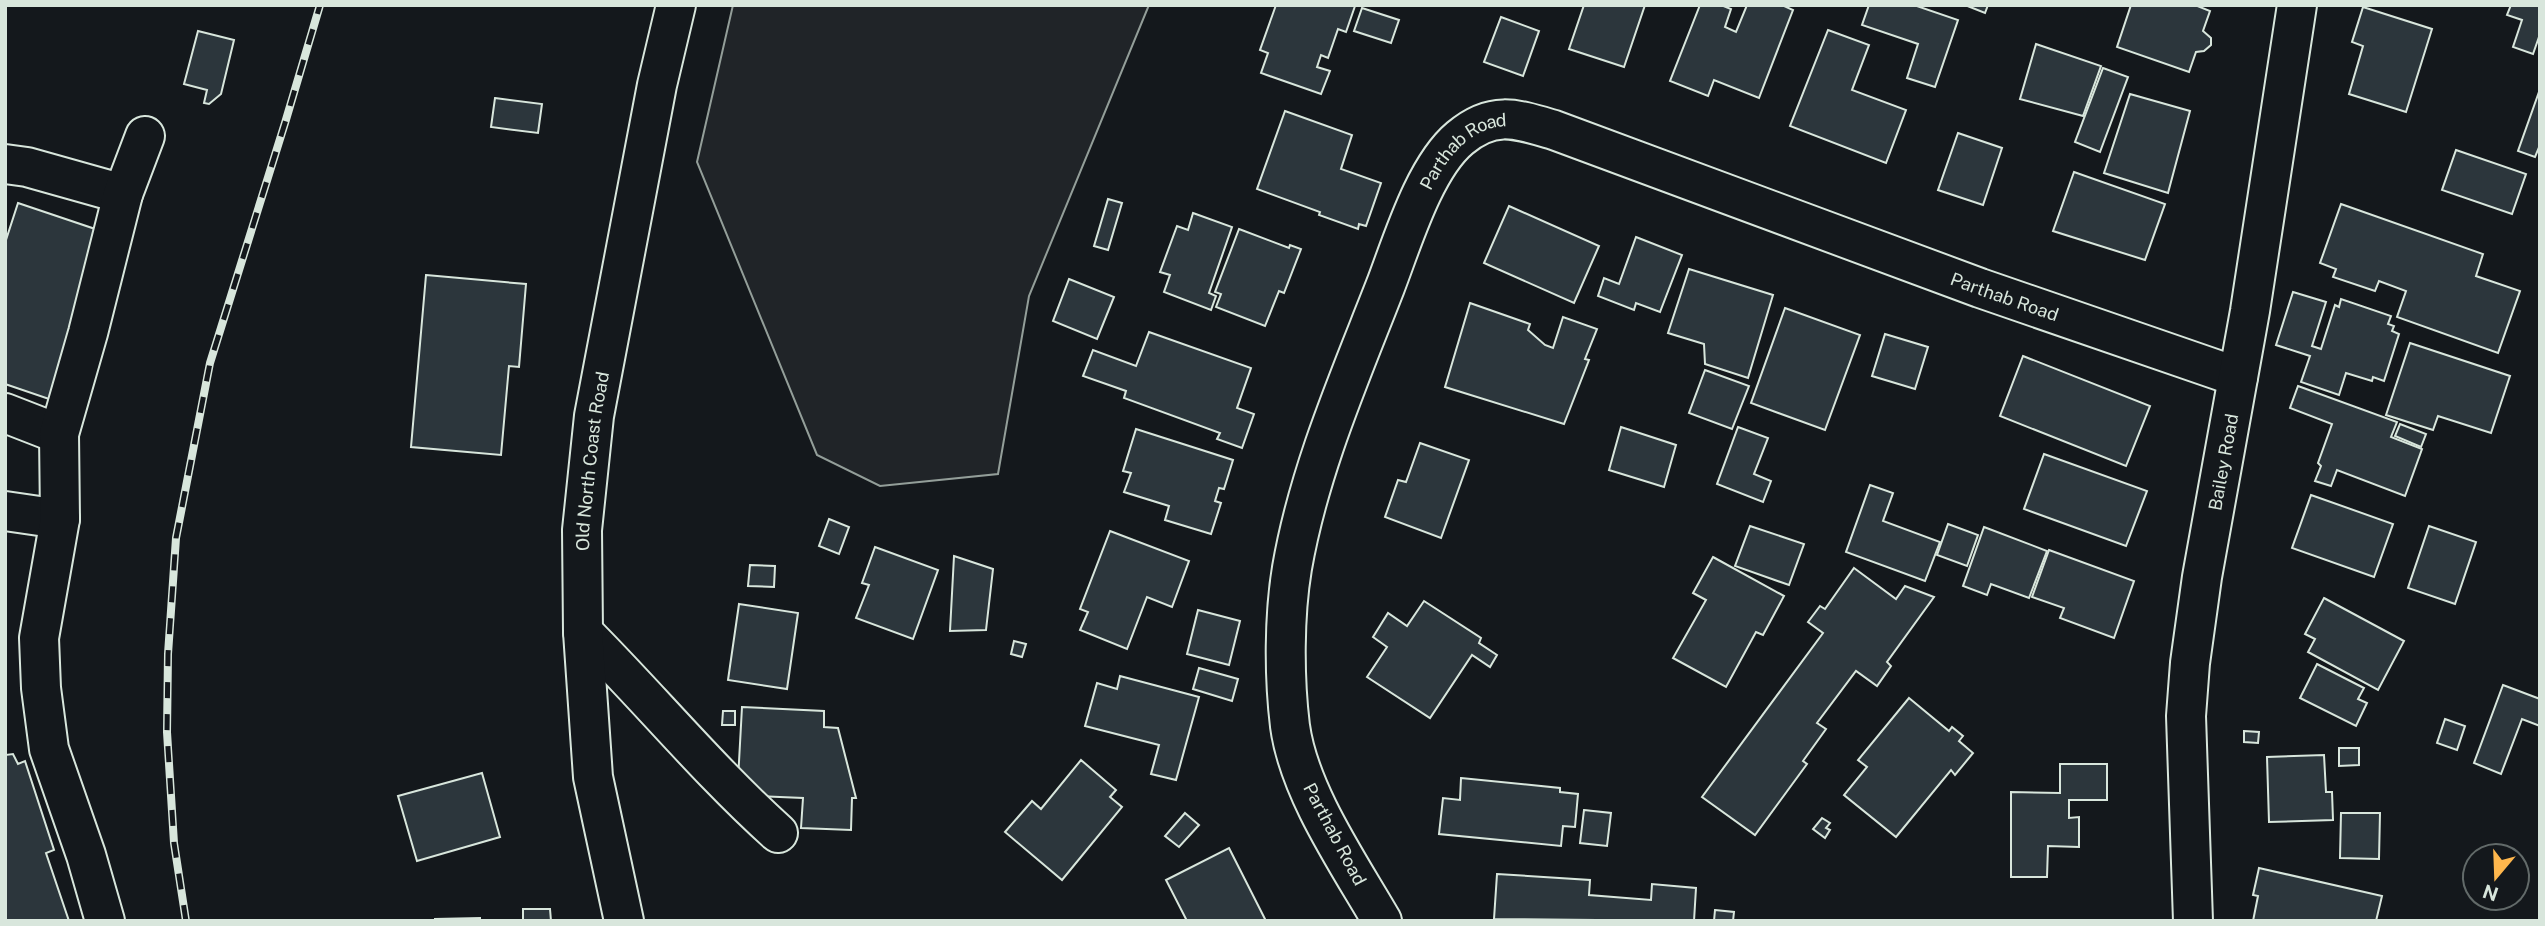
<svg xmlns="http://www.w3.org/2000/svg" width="2545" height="926" font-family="'Public Sans',sans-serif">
<rect width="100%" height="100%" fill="#14181c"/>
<path fill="#202428" stroke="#939e99" stroke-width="2" d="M 733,5 L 1149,5 L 1029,296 L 998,474 L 880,486 L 817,455 L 697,162 Z"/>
<g fill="#2c363c" stroke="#d8e6dc" stroke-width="2">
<path d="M 1276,5 L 1355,6 L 1346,32 L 1338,29 L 1328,58 L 1321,55 L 1317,67 L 1330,71 L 1321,94 L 1261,73 L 1268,53 L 1260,50 Z"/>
<path d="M 1584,5 L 1645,5 L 1624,67 L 1569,49 Z"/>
<path d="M 1700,5 L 1721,5 L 1731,9 L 1725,27 L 1736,32 L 1747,5 L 1782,5 L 1793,10 L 1759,98 L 1714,80 L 1708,96 L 1670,81 Z"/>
<path d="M 1869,5 L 1914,5 L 1958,20 L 1935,87 L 1907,78 L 1918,44 L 1862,25 Z"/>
<path d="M 1965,5 L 1988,5 L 1985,13 Z"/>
<path d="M 2131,5 L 2195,5 L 2210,11 L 2203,31 L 2211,38 L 2211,45 L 2204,51 L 2196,52 L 2189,72 L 2117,47 Z"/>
<path d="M 2511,5 L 2540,5 L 2540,34 L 2533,54 L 2513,47 L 2522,20 L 2507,15 Z"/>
<path d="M 2363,7 L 2432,29 L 2406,112 L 2349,94 L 2363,46 L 2352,42 Z"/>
<path d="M 1362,8 L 1399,20 L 1391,43 L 1354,31 Z"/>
<path d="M 1501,17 L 1539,31 L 1523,76 L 1484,62 Z"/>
<path d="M 1828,30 L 1869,45 L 1852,90 L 1906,110 L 1886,163 L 1790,126 Z"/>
<path d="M 198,31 L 234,40 L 221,94 L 209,104 L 204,103 L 207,90 L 184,84 Z"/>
<path d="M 2036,44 L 2101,66 L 2083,116 L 2020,99 Z"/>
<path d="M 2103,68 L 2128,77 L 2100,152 L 2075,142 Z"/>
<path d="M 2540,89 L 2540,145 L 2535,157 L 2518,151 Z"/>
<path d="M 2130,94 L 2190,111 L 2168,193 L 2104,173 Z"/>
<path d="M 495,98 L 542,104 L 538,133 L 491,127 Z"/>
<path d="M 1285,111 L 1352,135 L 1341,169 L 1381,183 L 1366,226 L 1359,224 L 1358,229 L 1319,215 L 1320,212 L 1257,189 Z"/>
<path d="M 1958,133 L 2002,148 L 1983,205 L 1938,190 Z"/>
<path d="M 2456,150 L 2526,174 L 2512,214 L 2442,190 Z"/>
<path d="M 2074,172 L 2165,204 L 2145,260 L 2053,231 Z"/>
<path d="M 1108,199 L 1122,203 L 1108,250 L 1094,246 Z"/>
<path d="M 18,203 L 104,232 L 49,399 L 5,384 L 5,243 Z"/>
<path d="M 2341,204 L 2483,254 L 2476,276 L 2520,291 L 2498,353 L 2397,317 L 2406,291 L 2379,281 L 2375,291 L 2333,277 L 2336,269 L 2320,263 Z"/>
<path d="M 1509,206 L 1599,246 L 1574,303 L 1484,263 Z"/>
<path d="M 1193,213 L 1232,227 L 1209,293 L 1216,296 L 1211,310 L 1164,292 L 1170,275 L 1160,272 L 1177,226 L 1188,230 Z"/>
<path d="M 1239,229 L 1289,248 L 1290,245 L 1301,249 L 1284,293 L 1279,291 L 1265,326 L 1216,307 L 1221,294 L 1215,292 Z"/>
<path d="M 1636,237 L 1682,255 L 1660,312 L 1636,303 L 1634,310 L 1598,296 L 1604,278 L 1619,284 Z"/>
<path d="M 1689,269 L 1773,295 L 1748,378 L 1705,364 L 1704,344 L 1668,333 Z"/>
<path d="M 426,275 L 526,284 L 519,367 L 509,366 L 501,455 L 411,447 Z"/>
<path d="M 1069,279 L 1114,297 L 1097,339 L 1053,321 Z"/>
<path d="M 2293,292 L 2326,302 L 2312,346 L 2321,349 L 2335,305 L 2339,307 L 2341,299 L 2391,316 L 2388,324 L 2394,326 L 2392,331 L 2399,334 L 2384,381 L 2373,377 L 2372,381 L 2346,373 L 2339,395 L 2301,382 L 2310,356 L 2276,345 Z"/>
<path d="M 1470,303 L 1530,324 L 1528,330 L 1545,345 L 1553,348 L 1563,317 L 1597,329 L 1585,359 L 1589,360 L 1564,424 L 1445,387 Z"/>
<path d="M 1785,308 L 1860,335 L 1825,430 L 1751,403 Z"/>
<path d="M 1149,332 L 1251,368 L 1237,408 L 1254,414 L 1242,448 L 1217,439 L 1220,433 L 1124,398 L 1126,391 L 1083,376 L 1093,350 L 1136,366 Z"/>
<path d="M 1885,334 L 1928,347 L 1915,389 L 1872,376 Z"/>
<path d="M 2410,343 L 2510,376 L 2491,433 L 2438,416 L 2433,430 L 2386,415 Z"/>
<path d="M 2023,356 L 2150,406 L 2126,466 L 2000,416 Z"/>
<path d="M 1705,370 L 1749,386 L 1732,429 L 1689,413 Z"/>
<path d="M 2298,386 L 2397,422 L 2391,437 L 2422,449 L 2405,496 L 2337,470 L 2331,486 L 2315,481 L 2321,466 L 2318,463 L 2332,424 L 2290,408 Z"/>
<path d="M 2400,424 L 2426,434 L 2421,447 L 2395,436 Z"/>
<path d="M 1621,427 L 1676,445 L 1664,487 L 1609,470 Z"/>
<path d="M 1738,427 L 1768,438 L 1754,474 L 1771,481 L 1763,502 L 1717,484 Z"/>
<path d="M 1136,429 L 1233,460 L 1224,489 L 1219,488 L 1215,501 L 1221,503 L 1211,534 L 1165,520 L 1169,506 L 1124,492 L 1131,473 L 1123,471 Z"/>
<path d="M 1420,443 L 1469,460 L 1441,538 L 1385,517 L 1398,480 L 1406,482 Z"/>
<path d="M 2044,454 L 2147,491 L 2126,546 L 2024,509 Z"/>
<path d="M 1870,485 L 1893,493 L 1883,521 L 1940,542 L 1925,581 L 1846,552 Z"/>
<path d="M 2311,495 L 2393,524 L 2374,577 L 2292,548 Z"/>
<path d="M 829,519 L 849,527 L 839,554 L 819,546 Z"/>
<path d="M 1948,524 L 1978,535 L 1967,566 L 1937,555 Z"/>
<path d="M 1750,526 L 1804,544 L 1789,585 L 1735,566 Z"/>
<path d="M 2429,526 L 2476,542 L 2455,604 L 2408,588 Z"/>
<path d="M 1984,527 L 2047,551 L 2029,598 L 1991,584 L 1987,595 L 1963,586 Z"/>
<path d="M 1110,531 L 1189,561 L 1172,607 L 1147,597 L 1127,649 L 1080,630 L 1088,612 L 1080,609 Z"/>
<path d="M 875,547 L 938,570 L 913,639 L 856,618 L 869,585 L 862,583 Z"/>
<path d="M 2049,550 L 2134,581 L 2114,638 L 2060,618 L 2064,608 L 2032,597 Z"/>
<path d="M 954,556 L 993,569 L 986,630 L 950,631 Z"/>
<path d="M 1713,557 L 1784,596 L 1763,635 L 1756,632 L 1726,687 L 1673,658 L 1706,600 L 1693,593 Z"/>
<path d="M 750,565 L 775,566 L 774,587 L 748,586 Z"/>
<path d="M 1854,568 L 1896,599 L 1905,586 L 1934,597 L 1887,662 L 1891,666 L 1877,686 L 1856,671 L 1817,723 L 1826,729 L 1803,761 L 1807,764 L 1755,835 L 1702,797 L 1823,633 L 1808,622 L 1820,606 L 1825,609 Z"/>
<path d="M 2324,598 L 2404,641 L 2378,690 L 2308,652 L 2315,639 L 2305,634 Z"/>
<path d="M 1424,601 L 1481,638 L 1479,643 L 1497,655 L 1490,667 L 1472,655 L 1430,718 L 1367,677 L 1387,647 L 1373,637 L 1388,613 L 1407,626 Z"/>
<path d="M 739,604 L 798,613 L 787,689 L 728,680 Z"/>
<path d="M 1198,610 L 1240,621 L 1229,665 L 1187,654 Z"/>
<path d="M 1014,641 L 1026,644 L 1022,657 L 1011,654 Z"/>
<path d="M 2317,664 L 2364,688 L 2358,699 L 2367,703 L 2356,726 L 2300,698 Z"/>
<path d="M 1199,668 L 1238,679 L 1232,701 L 1193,689 Z"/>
<path d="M 1120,676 L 1199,697 L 1176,780 L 1151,774 L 1159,745 L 1085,726 L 1097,683 L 1117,689 Z"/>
<path d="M 2503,685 L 2540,699 L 2540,726 L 2522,719 L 2501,774 L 2474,763 Z"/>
<path d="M 1909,698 L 1949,731 L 1952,727 L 1963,736 L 1959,741 L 1973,753 L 1955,775 L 1951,770 L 1896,837 L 1844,795 L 1867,767 L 1858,760 Z"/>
<path d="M 742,707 L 824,711 L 824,727 L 838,728 L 856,798 L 852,798 L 851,830 L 801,828 L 803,798 L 755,796 L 738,780 Z"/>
<path d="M 723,711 L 735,711 L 735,725 L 722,725 Z"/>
<path d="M 2445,719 L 2465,726 L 2457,750 L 2437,743 Z"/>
<path d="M 2244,731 L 2259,732 L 2258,743 L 2244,742 Z"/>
<path d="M 2339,748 L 2359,748 L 2359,765 L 2339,766 Z"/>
<path d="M 5,751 L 6,755 L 13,754 L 18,764 L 25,761 L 54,850 L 46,853 L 69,921 L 5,921 Z"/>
<path d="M 2324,755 L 2326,792 L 2332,792 L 2333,820 L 2269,822 L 2267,757 Z"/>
<path d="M 1081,760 L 1116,790 L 1110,797 L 1122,807 L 1062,880 L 1005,832 L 1032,801 L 1041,809 Z"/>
<path d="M 2060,764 L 2107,764 L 2107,800 L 2069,800 L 2069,818 L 2079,817 L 2079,847 L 2048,846 L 2047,877 L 2011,877 L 2011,792 L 2060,793 Z"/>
<path d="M 482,773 L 500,837 L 417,861 L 398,796 Z"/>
<path d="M 1461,778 L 1560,788 L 1560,792 L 1578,794 L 1575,827 L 1563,826 L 1561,846 L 1439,834 L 1443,798 L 1460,800 Z"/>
<path d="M 1584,810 L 1611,813 L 1607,846 L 1580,843 Z"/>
<path d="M 1185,813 L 1199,825 L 1179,847 L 1165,836 Z"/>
<path d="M 2341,813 L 2380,813 L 2379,859 L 2340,858 Z"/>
<path d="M 1822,818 L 1830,823 L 1826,828 L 1830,830 L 1825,838 L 1813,829 Z"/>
<path d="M 1229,848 L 1266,921 L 1187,921 L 1166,880 Z"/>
<path d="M 2259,868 L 2382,896 L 2376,921 L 2253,921 L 2258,896 L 2253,895 Z"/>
<path d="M 1497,874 L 1590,880 L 1589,895 L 1651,900 L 1652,884 L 1696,888 L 1694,921 L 1494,919 Z"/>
<path d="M 523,909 L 550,909 L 551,921 L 523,921 Z"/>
<path d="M 1715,910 L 1734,912 L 1733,921 L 1714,921 Z"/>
<path d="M 480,918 L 480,921 L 435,921 L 435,919 Z"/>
</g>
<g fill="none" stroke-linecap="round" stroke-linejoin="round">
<g stroke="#d8e6dc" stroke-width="42">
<g id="minor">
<path d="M 5,164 L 27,167 L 123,194"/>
<path d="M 5,413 L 59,434"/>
<path d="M 5,511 L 60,519"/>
<path d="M 583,632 C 649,698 708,770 778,833"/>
<path d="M 105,921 L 86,855 L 49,749 L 41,688 L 39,638 L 60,519 L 59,434 L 88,333 L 123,194 L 145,136"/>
<path id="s1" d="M 624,921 L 593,777 L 583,632 L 582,530 L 594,416 L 657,85 L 676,5"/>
<path id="s2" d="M 1382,921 C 1349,864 1299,792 1290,726 C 1284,677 1284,616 1292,568 C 1309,470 1349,379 1385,287 C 1402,243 1424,168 1460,138 C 1493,110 1517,119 1554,130 L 1980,288 L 2238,377"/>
<path id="s3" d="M 2193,921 L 2186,716 L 2190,663 L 2202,577 L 2250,311 L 2297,5"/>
</g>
</g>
<use href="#minor" stroke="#14181c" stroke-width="38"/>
<g stroke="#d8e6dc" stroke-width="8">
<path id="rail" d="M 186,921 L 174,843 L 167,732 L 168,654 L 176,538 L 210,363 L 285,123 L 320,5"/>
</g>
<use href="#rail" stroke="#14181c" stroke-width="5" stroke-dasharray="16" stroke-linecap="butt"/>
</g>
<g text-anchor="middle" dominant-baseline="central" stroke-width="5" stroke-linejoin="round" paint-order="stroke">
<g font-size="18" fill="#d8e6dc" stroke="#14181c">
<text stroke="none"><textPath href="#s2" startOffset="835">Parthab Road</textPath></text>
<text stroke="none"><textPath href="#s2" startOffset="1421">Parthab Road</textPath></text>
<text stroke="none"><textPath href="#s1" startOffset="464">Old North Coast Road</textPath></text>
<text stroke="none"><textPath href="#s3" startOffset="462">Bailey Road</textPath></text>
<text transform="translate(1335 834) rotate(62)">Parthab Road</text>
</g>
</g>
<rect width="2545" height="926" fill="none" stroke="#d8e6dc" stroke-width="14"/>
<g transform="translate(2496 877) rotate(199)"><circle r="33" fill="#14181c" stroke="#626a69" stroke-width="2"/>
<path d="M0-5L12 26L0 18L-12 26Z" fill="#ffb74d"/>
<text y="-10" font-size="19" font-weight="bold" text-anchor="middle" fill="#d8e6dc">N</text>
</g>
</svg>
